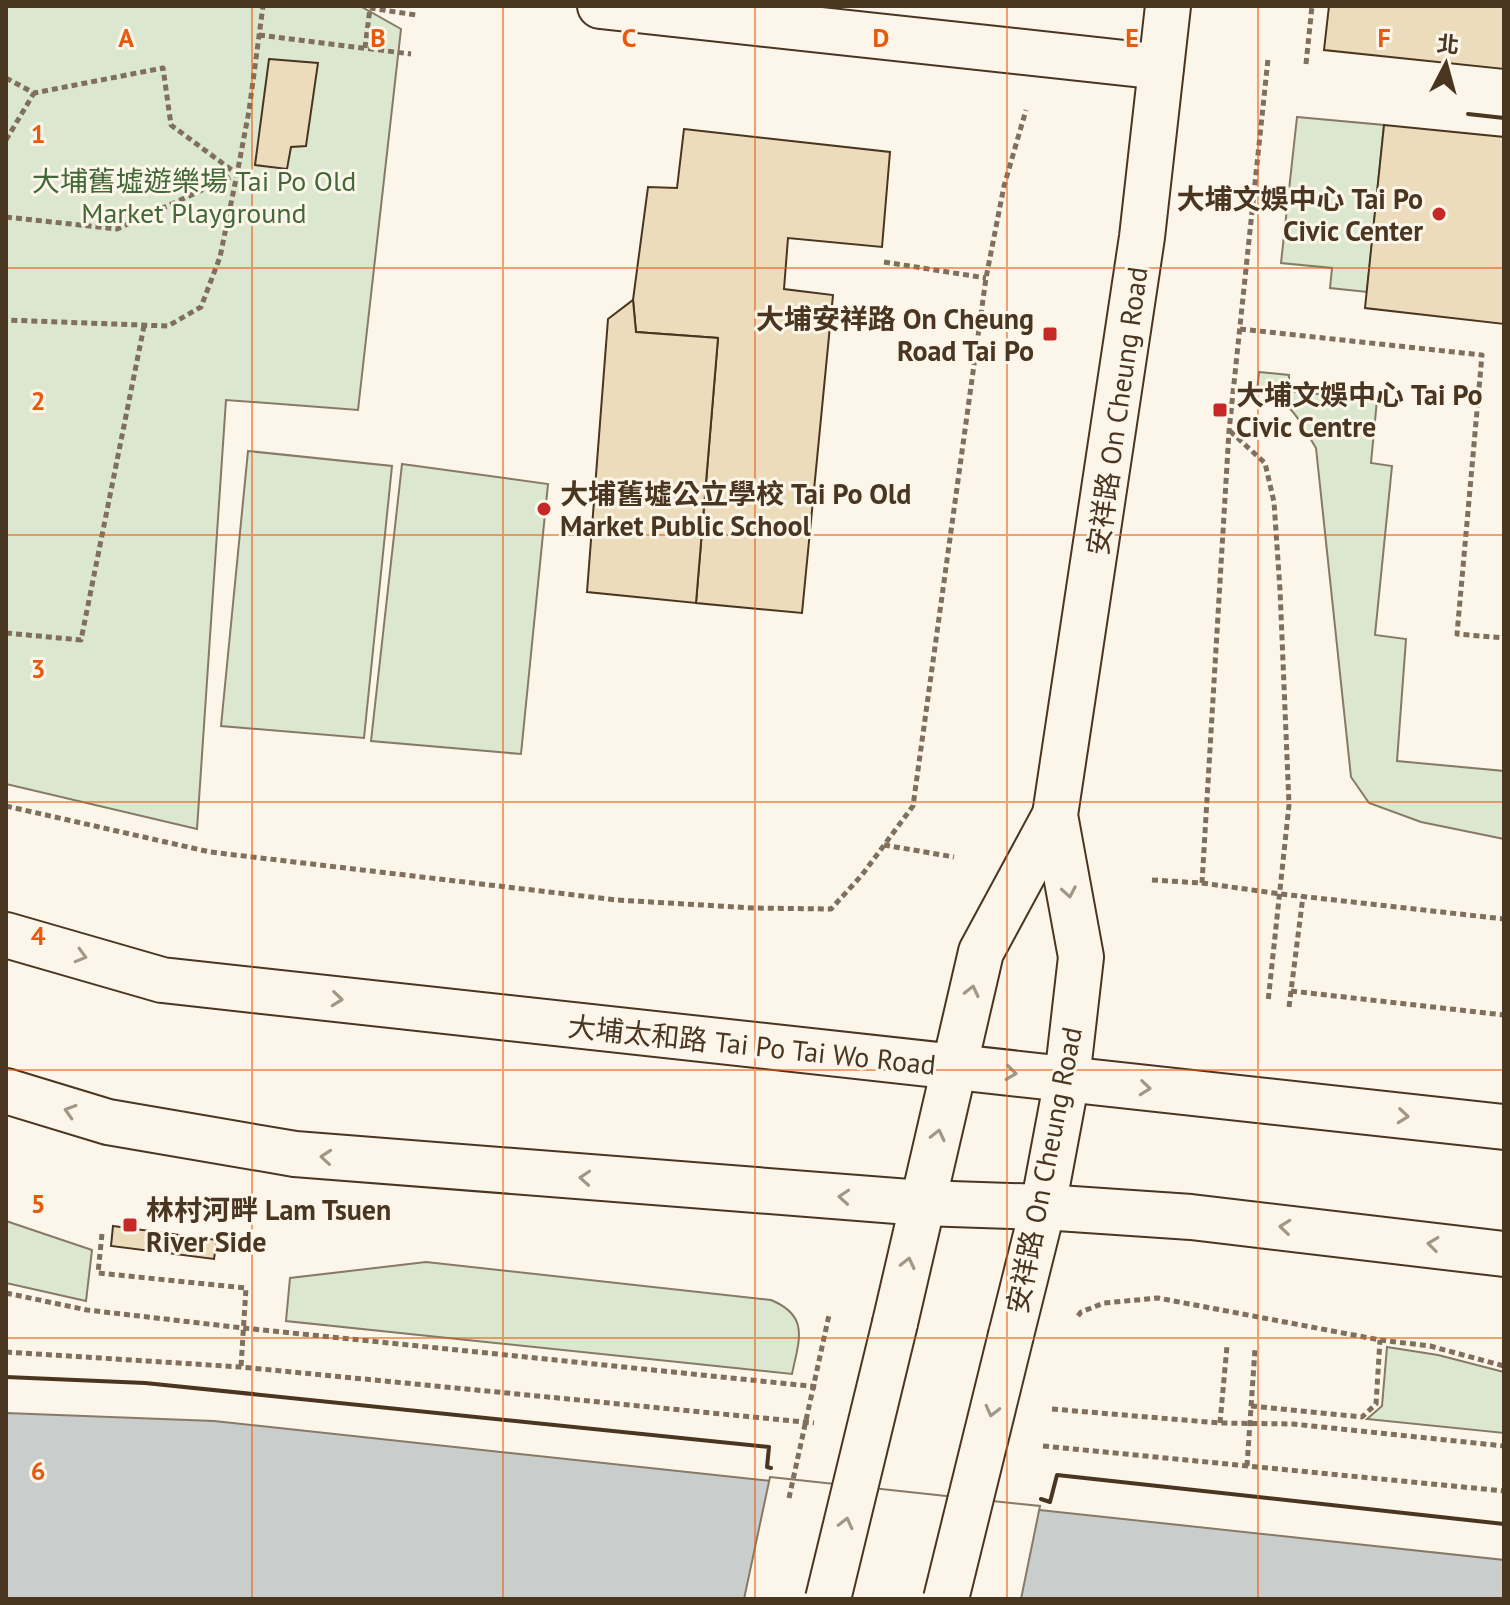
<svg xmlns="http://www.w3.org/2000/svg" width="1510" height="1605" font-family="'PT Sans','Noto Sans TC',sans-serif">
<rect width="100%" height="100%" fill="#fbf6e9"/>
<g fill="#dce7d0" stroke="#887966" stroke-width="2">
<path d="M 6,6 L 360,6 L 401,29 L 358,410 L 226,400 L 197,829 L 6,784 Z"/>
<path d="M 1297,117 L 1384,125 L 1367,292 L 1330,288 L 1332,268 L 1281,263 Z"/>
<path d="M 1259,372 L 1289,375 L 1289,391 L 1377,400 L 1371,463 L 1392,466 L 1375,635 L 1406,639 L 1397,761 L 1504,771 L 1504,839 L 1421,822 L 1369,803 L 1351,777 L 1316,448 C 1298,418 1292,401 1257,391 Z"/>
<path d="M 248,451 L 392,466 L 364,738 L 221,726 Z"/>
<path d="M 402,464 L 548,484 L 521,754 L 371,741 Z"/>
<path d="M 6,1221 L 92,1250 L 86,1301 L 6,1283 Z"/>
<path d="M 426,1262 L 771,1300 C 810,1316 799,1340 792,1374 L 286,1321 L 290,1278 Z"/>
<path d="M 1387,1347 L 1438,1355 L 1504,1372 L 1504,1433 L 1367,1419 L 1382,1406 Z"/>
</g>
<path fill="#c9cecd" stroke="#887966" stroke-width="2" d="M 6,1413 L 214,1421 L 1504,1560 L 1504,1599 L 6,1599 Z"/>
<path fill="#fbf6e9" stroke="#887966" stroke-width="2" d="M 770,1477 L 1040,1506 L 1021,1599 L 744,1599 Z"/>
<g fill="#ecdcbc" stroke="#4a3520" stroke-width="2">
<path d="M 1329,6 L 1504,6 L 1504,69 L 1324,50 Z"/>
<path d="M 269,59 L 318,63 L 306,146 L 291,147 L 287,169 L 255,165 Z"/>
<path d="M 1384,125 L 1504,137 L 1504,324 L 1365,308 Z"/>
<path d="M 684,129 L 890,152 L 882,247 L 788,238 L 784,289 L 833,295 L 802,613 L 696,603 L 718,338 L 636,332 L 633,300 L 648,187 L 677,188 Z"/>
<path d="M 633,300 L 636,332 L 718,338 L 696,603 L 587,592 L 608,319 Z"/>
<path d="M 113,1226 L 217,1240 L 214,1259 L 111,1246 Z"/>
</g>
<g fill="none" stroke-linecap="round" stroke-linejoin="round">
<g stroke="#4a3520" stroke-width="48">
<path id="street" d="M 600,6 L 1161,67"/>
</g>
<g stroke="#4a3520" stroke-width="48">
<g id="secondary">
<path d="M 895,1323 L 981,952 L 1055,815"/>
<path d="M 1011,1335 L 1043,1207 L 1067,1079 L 1081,957 L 1055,815 L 1142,237 L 1168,6"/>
</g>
</g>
<g stroke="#4a3520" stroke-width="48">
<g id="primary">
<path d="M 6,935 L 162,980 L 1504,1127"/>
<path d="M 6,1091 L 108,1122 L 295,1154 L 922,1203 L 1043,1207 L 1191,1217 L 1504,1254"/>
</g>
</g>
<g stroke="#7f6f5c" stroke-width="5" stroke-dasharray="6 4" stroke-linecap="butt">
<path d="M 259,35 L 411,54"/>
<path d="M 365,48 L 370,8 L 416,15"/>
<path d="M 1306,64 L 1312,6"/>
<path d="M 6,78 L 34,93 L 163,68 L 171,125 L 237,174 L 220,257 L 201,307 L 168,326 L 6,320"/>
<path d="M 6,140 L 34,93"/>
<path d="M 6,217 L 117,229 L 237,174 L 249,111 L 263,6"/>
<path d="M 884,262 L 986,278"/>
<path d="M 1240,329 L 1482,355 L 1457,634 L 1504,638"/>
<path d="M 1230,431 L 1265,463 L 1274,502 L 1280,590 L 1289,805 L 1268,1002"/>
<path d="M 6,633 L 81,640 L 144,326"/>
<path d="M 6,806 L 210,852 L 617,900 L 753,908 L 831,909 L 862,875 L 913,806 L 986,278 L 1004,186 L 1026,110"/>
<path d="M 884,845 L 954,857"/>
<path d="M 1152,880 L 1202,883 L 1229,431 L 1268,59"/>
<path d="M 1202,883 L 1281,894 L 1504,919"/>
<path d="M 1291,991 L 1504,1015"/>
<path d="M 1289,1007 L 1303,896"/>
<path d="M 102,1234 L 98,1273 L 246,1288 L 241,1367"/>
<path d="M 6,1293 L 87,1310 L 243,1328 L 819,1387"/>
<path d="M 1078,1316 L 1081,1312 L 1104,1303 L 1158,1298 L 1380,1340 L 1430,1346 L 1504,1366"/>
<path d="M 6,1352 L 241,1367 L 814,1423"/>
<path d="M 1251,1406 L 1362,1417 L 1376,1404 L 1380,1340"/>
<path d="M 1052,1409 L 1220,1423 L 1293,1424 L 1504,1446"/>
<path d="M 1220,1423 L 1227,1346"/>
<path d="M 1043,1446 L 1504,1491"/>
<path d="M 1247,1466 L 1255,1349"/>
</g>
<use href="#street" stroke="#fbf6e9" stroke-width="44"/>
<use href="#secondary" stroke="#fbf6e9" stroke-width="44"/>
<use href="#primary" stroke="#fbf6e9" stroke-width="44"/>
<g stroke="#4a3520" stroke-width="48" stroke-linecap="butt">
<g id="secondary-bridge">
<path d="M 828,1599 L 895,1323"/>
<path d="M 946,1599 L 1011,1335"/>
</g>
</g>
<path stroke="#7f6f5c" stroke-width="5" stroke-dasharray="6 4" stroke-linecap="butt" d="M 789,1498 L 829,1315"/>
<use href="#secondary-bridge" stroke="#fbf6e9" stroke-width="44"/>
<g stroke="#4a3520" stroke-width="4">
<path d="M 1468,114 L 1504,118"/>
<path d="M 6,1377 L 145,1383 L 769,1447 L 767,1467 L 771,1468"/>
<path d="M 1041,1499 L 1050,1502 L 1057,1475 L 1504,1524"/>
</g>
</g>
<defs><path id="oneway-chevron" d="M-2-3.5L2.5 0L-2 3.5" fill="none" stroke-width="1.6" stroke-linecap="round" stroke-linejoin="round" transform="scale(2)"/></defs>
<g stroke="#a29684">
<use href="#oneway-chevron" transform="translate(1069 892) rotate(80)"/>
<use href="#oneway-chevron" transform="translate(81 956) rotate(16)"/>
<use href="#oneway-chevron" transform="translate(972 991) rotate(-77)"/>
<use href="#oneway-chevron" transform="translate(337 999) rotate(6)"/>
<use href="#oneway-chevron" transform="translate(1011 1073) rotate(7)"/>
<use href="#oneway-chevron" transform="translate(1145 1088) rotate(6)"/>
<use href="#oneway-chevron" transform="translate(70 1111) rotate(-163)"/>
<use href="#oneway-chevron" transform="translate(1403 1116) rotate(6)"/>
<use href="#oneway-chevron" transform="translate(938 1135) rotate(-77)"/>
<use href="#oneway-chevron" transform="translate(326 1157) rotate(-175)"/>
<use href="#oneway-chevron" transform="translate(585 1178) rotate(-176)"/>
<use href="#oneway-chevron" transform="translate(844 1197) rotate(-176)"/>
<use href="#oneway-chevron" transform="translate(1285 1227) rotate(-174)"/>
<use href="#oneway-chevron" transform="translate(1433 1244) rotate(-173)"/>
<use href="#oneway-chevron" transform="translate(908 1263) rotate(-77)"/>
<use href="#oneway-chevron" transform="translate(992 1411) rotate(104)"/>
<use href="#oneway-chevron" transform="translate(846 1523) rotate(-76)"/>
</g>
<path fill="none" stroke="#e8590c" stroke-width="2" stroke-opacity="0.55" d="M 252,6 L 252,1599M 503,6 L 503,1599M 755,6 L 755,1599M 1007,6 L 1007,1599M 1258,6 L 1258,1599M 6,268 L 1504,268M 6,535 L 1504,535M 6,802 L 1504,802M 6,1070 L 1504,1070M 6,1338 L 1504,1338"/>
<g fill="#c62828" stroke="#fbf6e9" stroke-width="3">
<circle cx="1439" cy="214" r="8"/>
<rect x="1042" y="326" width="16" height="16" rx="4"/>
<rect x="1212" y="402" width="16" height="16" rx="4"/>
<circle cx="544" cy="509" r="8"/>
<rect x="122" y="1217" width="16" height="16" rx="4"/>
</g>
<g text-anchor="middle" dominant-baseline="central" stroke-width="6" stroke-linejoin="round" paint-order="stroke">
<g font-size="28" fill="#436837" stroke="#fbf6e9">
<text x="194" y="180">大埔舊墟遊樂場 Tai Po Old<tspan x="194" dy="32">Market Playground</tspan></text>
</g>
<g font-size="28" font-weight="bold" fill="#4a3520" stroke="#fbf6e9" text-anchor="start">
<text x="1423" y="198" text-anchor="end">大埔文娛中心 Tai Po<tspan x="1423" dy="32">Civic Center</tspan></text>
<text x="1034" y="318" text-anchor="end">大埔安祥路 On Cheung<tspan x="1034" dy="32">Road Tai Po</tspan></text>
<text x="1236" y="394">大埔文娛中心 Tai Po<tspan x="1236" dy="32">Civic Centre</tspan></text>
<text x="560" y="493">大埔舊墟公立學校 Tai Po Old<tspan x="560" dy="32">Market Public School</tspan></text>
<text x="146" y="1209">林村河畔 Lam Tsuen<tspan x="146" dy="32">River Side</tspan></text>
</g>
<g font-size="28" fill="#4a3520" stroke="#fbf6e9">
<text transform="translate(1117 411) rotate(-82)">安祥路 On Cheung Road</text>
<text transform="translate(752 1045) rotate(6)">大埔太和路 Tai Po Tai Wo Road</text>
<text transform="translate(1044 1170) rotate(-79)">安祥路 On Cheung Road</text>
</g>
</g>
<g font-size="26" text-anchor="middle" font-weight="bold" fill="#e8590c" stroke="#fbf6e9" stroke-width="6" stroke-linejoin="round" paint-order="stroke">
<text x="126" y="47">A</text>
<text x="378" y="47">B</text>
<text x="629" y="47">C</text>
<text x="881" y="47">D</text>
<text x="1132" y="47">E</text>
<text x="1384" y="47">F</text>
<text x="38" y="143">1</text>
<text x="38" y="410">2</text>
<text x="38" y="678">3</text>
<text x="38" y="945">4</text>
<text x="38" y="1213">5</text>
<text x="38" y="1480">6</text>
</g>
<rect width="1510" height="1605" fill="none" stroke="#4a3520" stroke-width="16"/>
<g transform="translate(1446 64) rotate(6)" stroke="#fbf6e9" stroke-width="6" paint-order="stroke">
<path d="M0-6L14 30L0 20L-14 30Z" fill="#4a3520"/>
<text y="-12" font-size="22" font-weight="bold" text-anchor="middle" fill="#4a3520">北</text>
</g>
</svg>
